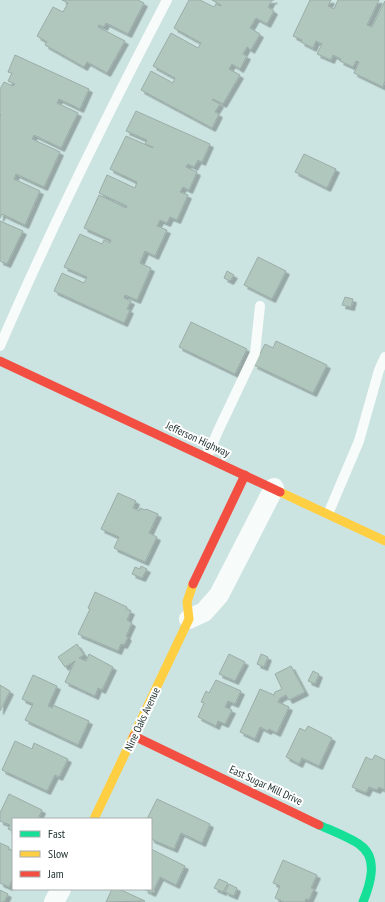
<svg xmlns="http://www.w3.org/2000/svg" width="385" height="902" font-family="'PT Sans Narrow',sans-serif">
<defs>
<filter id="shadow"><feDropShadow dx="3.5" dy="3.5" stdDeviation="0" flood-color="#0004"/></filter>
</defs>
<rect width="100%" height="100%" fill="#cce4e1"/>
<g fill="#b0c7be" stroke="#9baca7" filter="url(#shadow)">
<path d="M 62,0 L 138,0 L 144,3 L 128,34 L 106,23 L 104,27 L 99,25 L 98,27 L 125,41 L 107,73 L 87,62 L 84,67 L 45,45 L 47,42 L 37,36 L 53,7 L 63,12 L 68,3 Z"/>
<path d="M 189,0 L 200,0 L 214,7 L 216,4 L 221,6 L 221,5 L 212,0 L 274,0 L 272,0 L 268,7 L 274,11 L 267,24 L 256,18 L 250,28 L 260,34 L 251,50 L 247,47 L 243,54 L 247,56 L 240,69 L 232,64 L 229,69 L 240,75 L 223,104 L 213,99 L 212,100 L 220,104 L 215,112 L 219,114 L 212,128 L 141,90 L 151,71 L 173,83 L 175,78 L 153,66 L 171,33 L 198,48 L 201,43 L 174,28 Z"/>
<path d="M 310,0 L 331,0 L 328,6 L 334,9 L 338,0 L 379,0 L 367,25 L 372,27 L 385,1 L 385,81 L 383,87 L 354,73 L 359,62 L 356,61 L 353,67 L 340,61 L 341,59 L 333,55 L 331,60 L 317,54 L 322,44 L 316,41 L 313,48 L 301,42 L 302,40 L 293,36 Z"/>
<path d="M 15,55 L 89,89 L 80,109 L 59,99 L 57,103 L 78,113 L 61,148 L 34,135 L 32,139 L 60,152 L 44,187 L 16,174 L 14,179 L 40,191 L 25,225 L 2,214 L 0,218 L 0,117 L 1,115 L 0,114 L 0,89 L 4,82 L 13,86 L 15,84 L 8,81 L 12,73 L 8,72 Z"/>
<path d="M 136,111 L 210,144 L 202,162 L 198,160 L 194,167 L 188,164 L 186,167 L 197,172 L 189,190 L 183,187 L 180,192 L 188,195 L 177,220 L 170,217 L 167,223 L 160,220 L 157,226 L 167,230 L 155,256 L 145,251 L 140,263 L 151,268 L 137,300 L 125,295 L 124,298 L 131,301 L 127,309 L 130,310 L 124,323 L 54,291 L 62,273 L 84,283 L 87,277 L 64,267 L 80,234 L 102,244 L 104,240 L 110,243 L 111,240 L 84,228 L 99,195 L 126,208 L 127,206 L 99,193 L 107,175 L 135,188 L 137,182 L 110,169 L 126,136 L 153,148 L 153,147 L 145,144 L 147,140 L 126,131 Z"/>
<path d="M 304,154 L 336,169 L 327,188 L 295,172 Z"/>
<path d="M 0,221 L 23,231 L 7,264 L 0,261 Z"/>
<path d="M 258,257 L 286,271 L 272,299 L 244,285 Z"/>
<path d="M 227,271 L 234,275 L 230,281 L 224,278 Z"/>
<path d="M 345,297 L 353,299 L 351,307 L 342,305 Z"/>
<path d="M 191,322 L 247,349 L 235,374 L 179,347 Z"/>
<path d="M 276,341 L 327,365 L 313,393 L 254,365 L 265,344 L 273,348 Z"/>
<path d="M 118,493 L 136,501 L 133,508 L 139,511 L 140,508 L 145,510 L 146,509 L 158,514 L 149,533 L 157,537 L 145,562 L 114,548 L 119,537 L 101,529 Z"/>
<path d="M 141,566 L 147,569 L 142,578 L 132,574 L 135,567 L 140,569 Z"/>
<path d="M 95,592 L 127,607 L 126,609 L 131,611 L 127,620 L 132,623 L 126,636 L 128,637 L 124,645 L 121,644 L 118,651 L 78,634 L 90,609 L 88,608 Z"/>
<path d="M 77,644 L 84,655 L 79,658 L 86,661 L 89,654 L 113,667 L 102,690 L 98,688 L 95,696 L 65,682 L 75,661 L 65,667 L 58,657 Z"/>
<path d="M 229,654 L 245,662 L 235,681 L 219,674 Z"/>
<path d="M 261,654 L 268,657 L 264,667 L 257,664 Z"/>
<path d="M 291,666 L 305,692 L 289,700 L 286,695 L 280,698 L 278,702 L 289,707 L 277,733 L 269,729 L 268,731 L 260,727 L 255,739 L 240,732 L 260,689 L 274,695 L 275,692 L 282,689 L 275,674 Z"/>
<path d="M 313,671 L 319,674 L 315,684 L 308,681 Z"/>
<path d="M 33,675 L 57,686 L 48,706 L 52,708 L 53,705 L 89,721 L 78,745 L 25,720 L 33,704 L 22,699 Z"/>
<path d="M 216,680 L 241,691 L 235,704 L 228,701 L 225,707 L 232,710 L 225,724 L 218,721 L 216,726 L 198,717 L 204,703 L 201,702 L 206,691 L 209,693 Z"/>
<path d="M 0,685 L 10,691 L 0,711 Z"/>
<path d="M 308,726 L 332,738 L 319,766 L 302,758 L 299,764 L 286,757 L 300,728 L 305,731 Z"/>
<path d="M 15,741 L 32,749 L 34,743 L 68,759 L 59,777 L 55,775 L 47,791 L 2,770 Z"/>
<path d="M 375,755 L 385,760 L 385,790 L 379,787 L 377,790 L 369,787 L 366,793 L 352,787 L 366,757 L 372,760 Z"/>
<path d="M 9,794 L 42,810 L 38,819 L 13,819 L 13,831 L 8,829 L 10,825 L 0,821 L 0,813 Z"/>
<path d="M 157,799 L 210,824 L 202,843 L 181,833 L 174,849 L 151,839 L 151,819 L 147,819 Z"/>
<path d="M 0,843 L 9,847 L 8,849 L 13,851 L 13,878 L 9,887 L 0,883 Z"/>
<path d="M 151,849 L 185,866 L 176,885 L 160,877 L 152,893 L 144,889 L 151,889 Z"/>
<path d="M 283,860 L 317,875 L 311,888 L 314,889 L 309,900 L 306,899 L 305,902 L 284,902 L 275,898 L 280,886 L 273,883 Z"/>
<path d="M 219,879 L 228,883 L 223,892 L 214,888 Z"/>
<path d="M 229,884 L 237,888 L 234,896 L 225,892 Z"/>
<path d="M 112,889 L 119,889 L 145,901 L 106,902 Z"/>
<path d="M 0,890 L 8,894 L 4,902 L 0,902 Z"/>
</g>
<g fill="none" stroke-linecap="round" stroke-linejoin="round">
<g stroke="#f7fbfa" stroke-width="10">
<path d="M 0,346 C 51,228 108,113 167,0"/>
<path d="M 207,457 L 218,431 L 255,353 L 260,306"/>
<path d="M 328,514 L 359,441 L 379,370 L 385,357"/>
</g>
<g stroke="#f7fbfa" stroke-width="20">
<path d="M 189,619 L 204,612 L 219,595 L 274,488"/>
<path d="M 54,902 L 61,889"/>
</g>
<path stroke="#16e098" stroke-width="9" d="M 319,825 C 330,830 351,838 360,845 C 379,858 370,885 363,902"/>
<g stroke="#ffcf43" stroke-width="9">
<path d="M 280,492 L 385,541"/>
<path d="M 94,819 L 189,619 L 187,602 L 193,584"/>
</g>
<g stroke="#f24e42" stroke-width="9">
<path d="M 0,361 L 280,492"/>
<path d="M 193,584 L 245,475"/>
<path d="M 134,736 L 319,825"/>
</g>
</g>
<g text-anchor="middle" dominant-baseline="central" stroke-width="4" stroke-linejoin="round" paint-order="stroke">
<g font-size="11" fill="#223432" stroke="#fff">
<text transform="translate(198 439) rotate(25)">Jefferson Highway</text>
<text transform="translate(142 719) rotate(-65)">Nine Oaks Avenue</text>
<text transform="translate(266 785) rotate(25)">East Sugar Mill Drive</text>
</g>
</g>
<rect x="12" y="818" width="140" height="72" fill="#ffffff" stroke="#a7aead"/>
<rect x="20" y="831" width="20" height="6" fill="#16e098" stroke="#a7aead"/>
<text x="48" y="838" font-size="12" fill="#223432">Fast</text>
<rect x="20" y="851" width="20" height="6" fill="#ffcf43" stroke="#a7aead"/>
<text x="48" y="858" font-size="12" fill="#223432">Slow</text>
<rect x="20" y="871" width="20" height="6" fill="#f24e42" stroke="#a7aead"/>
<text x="48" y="878" font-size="12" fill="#223432">Jam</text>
</svg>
